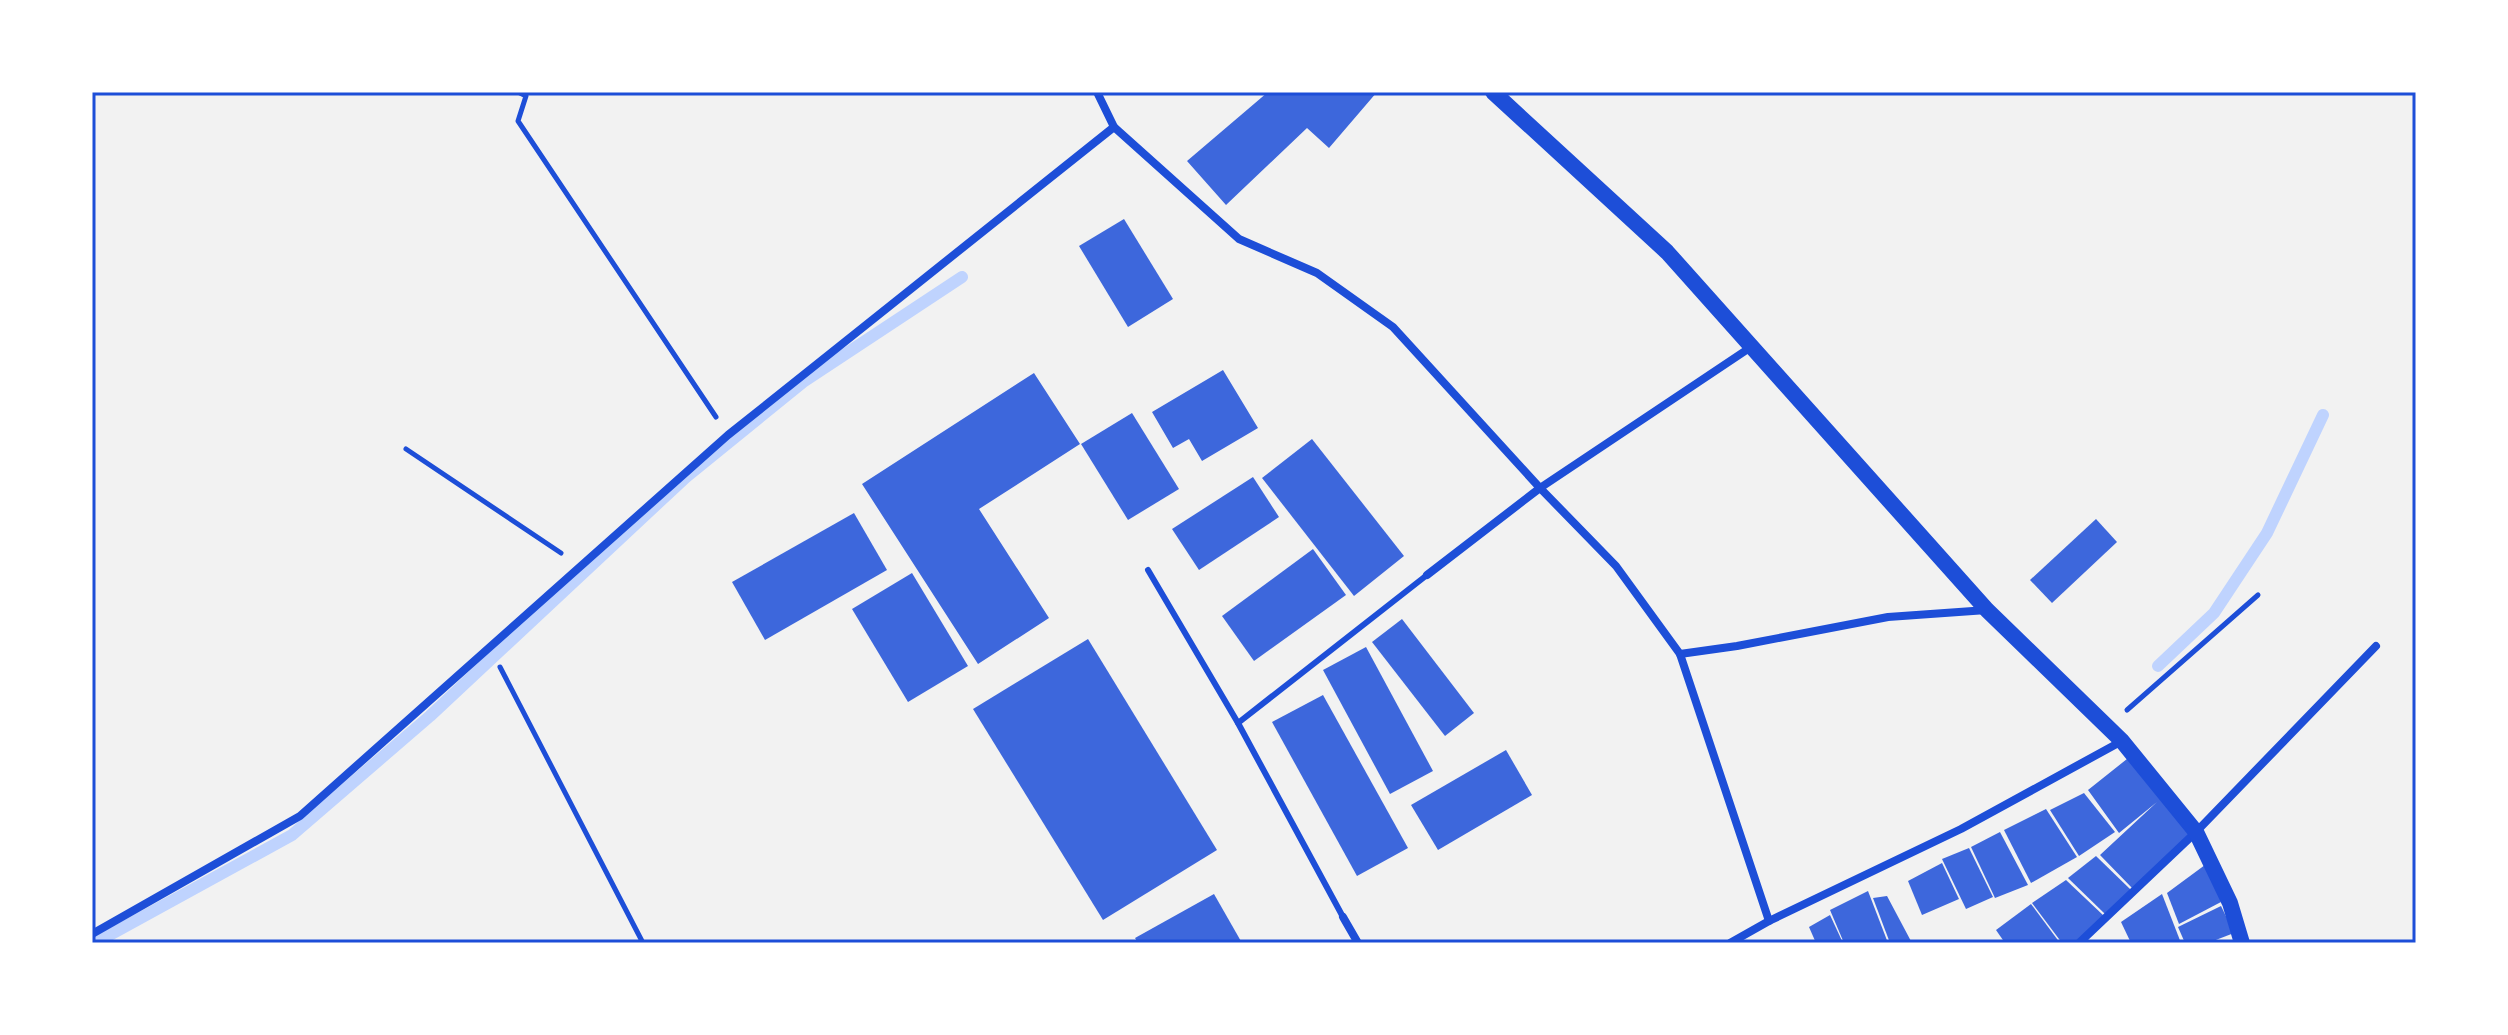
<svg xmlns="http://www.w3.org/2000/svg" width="2508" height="1035" font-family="'Fira Sans Condensed',sans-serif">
<rect width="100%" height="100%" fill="#f2f2f2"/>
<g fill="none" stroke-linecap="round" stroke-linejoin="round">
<g stroke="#bfd3fe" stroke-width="12">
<path d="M 2158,666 L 2214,613 L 2267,533 L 2323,415"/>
<path d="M 95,943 L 292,835 L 430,716 L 686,477 L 803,382 L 962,277"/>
</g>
</g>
<g fill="#3d67dc">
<path d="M 1268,92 L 1377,92 L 1329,148 L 1307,128 L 1226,205 L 1187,161 Z"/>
<path d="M 1124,219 L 1173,299 L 1128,327 L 1079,246 Z"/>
<path d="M 1223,370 L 1258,428 L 1202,461 L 1189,439 L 1173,448 L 1152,412 Z"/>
<path d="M 1034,373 L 1080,444 L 979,509 L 1049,618 L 978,664 L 862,484 Z"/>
<path d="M 1132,413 L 1179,489 L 1128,520 L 1081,444 Z"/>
<path d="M 1312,439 L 1404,556 L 1354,596 L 1262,478 Z"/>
<path d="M 1253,477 L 1279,517 L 1199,570 L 1172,529 Z"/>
<path d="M 854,513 L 887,570 L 765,640 L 732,582 Z"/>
<path d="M 2096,519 L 2117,542 L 2052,603 L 2030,580 Z"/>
<path d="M 1313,549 L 1346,595 L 1254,661 L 1222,616 Z"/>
<path d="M 912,573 L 968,666 L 908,702 L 852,609 Z"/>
<path d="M 1402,619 L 1474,713 L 1445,736 L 1372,642 Z"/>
<path d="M 1088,639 L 1217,850 L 1103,920 L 973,709 Z"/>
<path d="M 1366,647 L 1433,771 L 1390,794 L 1323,670 Z"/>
<path d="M 1323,695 L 1408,848 L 1357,876 L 1272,722 Z"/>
<path d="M 1506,750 L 1532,795 L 1438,850 L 1411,805 Z"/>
<path d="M 2132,755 L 2193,832 L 2133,889 L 2100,855 L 2157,802 L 2119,833 L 2088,790 Z"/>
<path d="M 2084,793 L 2115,832 L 2079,856 L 2050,810 Z"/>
<path d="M 2046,809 L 2077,857 L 2031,883 L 2004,830 Z"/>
<path d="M 2000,832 L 2028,885 L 1995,898 L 1971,847 Z"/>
<path d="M 1969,848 L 1993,897 L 1966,909 L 1942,859 Z"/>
<path d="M 2096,856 L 2131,890 L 2105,914 L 2068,878 Z"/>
<path d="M 2209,862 L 2221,902 L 2179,924 L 2167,893 Z"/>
<path d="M 1942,863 L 1959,899 L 1922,915 L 1908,881 Z"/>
<path d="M 2066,880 L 2104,916 L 2074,943 L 2062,943 L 2032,903 Z"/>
<path d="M 1868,891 L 1888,943 L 1844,943 L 1830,910 Z"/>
<path d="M 1214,894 L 1242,943 L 1138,943 L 1135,938 Z"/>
<path d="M 2162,894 L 2181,943 L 2131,943 L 2121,922 Z"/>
<path d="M 1887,896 L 1912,943 L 1890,943 L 1873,898 Z"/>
<path d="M 2031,904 L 2060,943 L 2005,943 L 1996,930 Z"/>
<path d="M 2221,906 L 2234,933 L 2208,943 L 2185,943 L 2178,927 Z"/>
<path d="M 1830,915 L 1843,943 L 1816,943 L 1809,927 Z"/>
</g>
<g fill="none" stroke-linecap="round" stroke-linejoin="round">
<g stroke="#1d4ed8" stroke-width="5">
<path d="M 518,92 L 526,96 L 518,121 L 716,417"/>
<path d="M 406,449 L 561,553"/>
<path d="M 500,667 L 643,943"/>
<path d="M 2127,710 L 2258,595"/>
</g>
<g stroke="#1d4ed8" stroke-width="6">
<path d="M 1148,570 L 1238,723 L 1343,917"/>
<path d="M 1238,723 L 1427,575"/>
</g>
<g stroke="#1d4ed8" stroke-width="8">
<path d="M 1097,92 L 1114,127 L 1239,239 L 1317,273 L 1393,327 L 1540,488 L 1616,566 L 1680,654 L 1769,921"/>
<path d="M 1427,575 L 1540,488 L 1751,347"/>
<path d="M 1680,654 L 1737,646 L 1888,617 L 1987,610"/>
<path d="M 1343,917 L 1358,943"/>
<path d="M 92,934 L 300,816 L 728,435 L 1114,127"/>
<path d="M 1730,943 L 1769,921 L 1961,829 L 2122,741"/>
<path d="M 2079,943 L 2196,832 L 2376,646"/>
</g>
<path stroke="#1d4ed8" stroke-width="16" d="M 1493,92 L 1667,252 L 1987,610 L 2122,741 L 2196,832 L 2230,903 L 2242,943"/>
</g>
<rect width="2508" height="1035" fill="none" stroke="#ffffff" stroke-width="188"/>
<rect x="94" y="94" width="2320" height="847" fill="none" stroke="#1d4ed8" stroke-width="3"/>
</svg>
